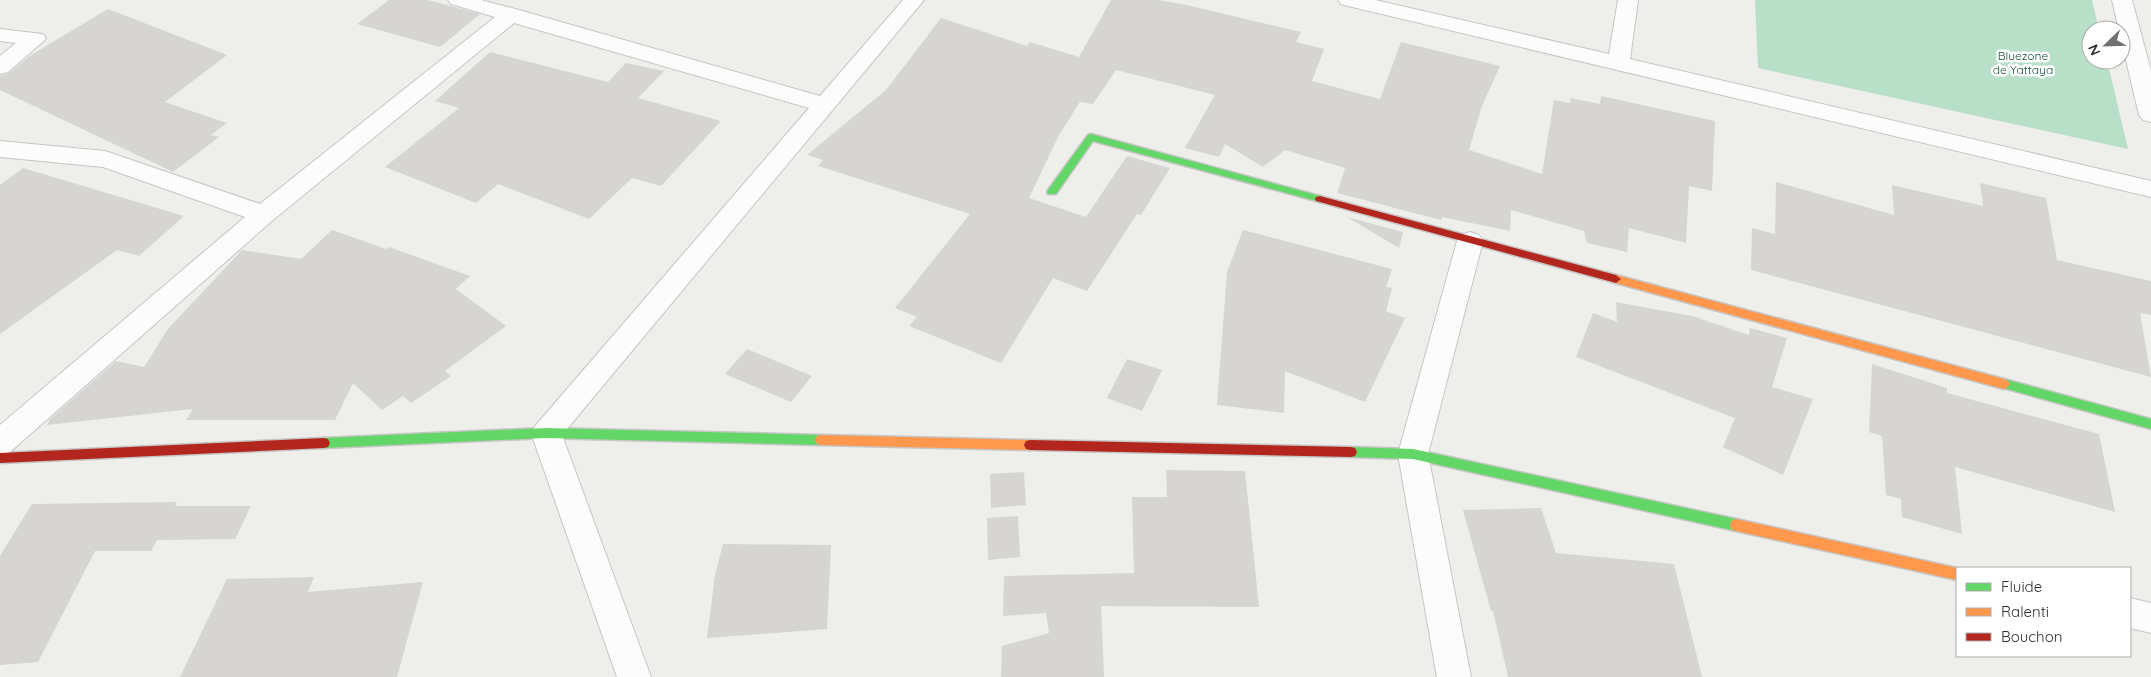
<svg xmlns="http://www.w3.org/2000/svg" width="2151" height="677" font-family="Quicksand,sans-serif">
<rect width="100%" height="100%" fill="#eeeeeb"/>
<path fill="#b8dfc7" d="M 1755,0 L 2092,0 L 2099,30 L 2091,30 L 2091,60 L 2107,60 L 2128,149 L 1758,68 Z"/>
<g fill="#d6d5d3">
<path d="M 389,0 L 428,0 L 480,14 L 440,47 L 357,24 Z"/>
<path d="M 1111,0 L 1158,0 L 1187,5 L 1301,32 L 1296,42 L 1324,49 L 1312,81 L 1380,99 L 1401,42 L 1500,66 L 1482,106 L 1469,150 L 1542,174 L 1554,100 L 1570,103 L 1571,98 L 1600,104 L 1601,96 L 1715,121 L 1712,191 L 1689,186 L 1686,243 L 1629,228 L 1627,252 L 1587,243 L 1584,231 L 1511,210 L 1510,231 L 1442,217 L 1441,220 L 1337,193 L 1345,168 L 1285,150 L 1263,167 L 1225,144 L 1219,157 L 1185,148 L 1215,95 L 1116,70 L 1093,104 L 1080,102 L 1059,135 L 1029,198 L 1086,217 L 1127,156 L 1170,168 L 1141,215 L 1137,214 L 1087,291 L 1053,278 L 1001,363 L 909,326 L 917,317 L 895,308 L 970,214 L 818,166 L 823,160 L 807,155 L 886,90 L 941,18 L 1027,46 L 1030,42 L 1079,57 Z"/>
<path d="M 108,9 L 227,55 L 165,102 L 227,123 L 211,135 L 219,137 L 173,172 L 0,90 L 0,76 L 9,73 L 31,55 Z"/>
<path d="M 490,52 L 608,82 L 626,63 L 664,71 L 638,98 L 721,121 L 661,186 L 632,178 L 589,219 L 498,184 L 476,203 L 385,167 L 459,108 L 435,101 Z"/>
<path d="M 23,168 L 184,216 L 139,256 L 117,250 L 0,334 L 0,185 Z"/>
<path d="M 1776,182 L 1894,215 L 1892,185 L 1983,206 L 1980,183 L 2046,198 L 2057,260 L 2151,281 L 2151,315 L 2140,313 L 2151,377 L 1751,270 L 1752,228 L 1775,234 Z"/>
<path d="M 1347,217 L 1403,232 L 1399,248 Z"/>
<path d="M 332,230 L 386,249 L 389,247 L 470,276 L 456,289 L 506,326 L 445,371 L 451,376 L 411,403 L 403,396 L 382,410 L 353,383 L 335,420 L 186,420 L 193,409 L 47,425 L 50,419 L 116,361 L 144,367 L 168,329 L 242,250 L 301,259 Z"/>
<path d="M 1243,230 L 1392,269 L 1386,287 L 1392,288 L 1386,311 L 1405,318 L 1365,402 L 1285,371 L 1284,413 L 1217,405 L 1227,272 Z"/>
<path d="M 1616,302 L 1692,316 L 1749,335 L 1750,328 L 1787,338 L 1772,387 L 1813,399 L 1783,475 L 1723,447 L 1735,418 L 1576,357 L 1593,313 L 1617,322 Z"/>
<path d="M 747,349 L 812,376 L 791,402 L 725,374 Z"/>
<path d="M 1127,359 L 1162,370 L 1142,411 L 1107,398 Z"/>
<path d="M 1872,364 L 1947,388 L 1947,393 L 2099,434 L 2115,512 L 1955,467 L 1962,534 L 1902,517 L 1901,499 L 1886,495 L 1882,436 L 1869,432 Z"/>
<path d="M 1166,470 L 1245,471 L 1259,607 L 1101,606 L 1104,677 L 1001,677 L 1002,646 L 1049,633 L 1046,613 L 1003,616 L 1004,576 L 1134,573 L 1132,497 L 1167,497 Z"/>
<path d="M 1024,472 L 1026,505 L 991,508 L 990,474 Z"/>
<path d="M 177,502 L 175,506 L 251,506 L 235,539 L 157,540 L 151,551 L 95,551 L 38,662 L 0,665 L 0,556 L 32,504 Z"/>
<path d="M 1541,508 L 1556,553 L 1674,564 L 1702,677 L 1508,677 L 1493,611 L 1491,611 L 1463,510 Z"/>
<path d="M 1018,516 L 1020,557 L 988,560 L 987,518 Z"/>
<path d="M 723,544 L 831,545 L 827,629 L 707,638 L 715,575 Z"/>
<path d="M 314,577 L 308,592 L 423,582 L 397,677 L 180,677 L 227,579 Z"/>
</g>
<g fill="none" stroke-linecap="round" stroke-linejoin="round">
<g stroke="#c6c6c4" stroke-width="2">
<g id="street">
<path d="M 448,0 L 481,0 L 519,10 L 820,96 L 903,0 L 924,0 L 562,435 L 651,677 L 617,677 L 531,433 L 536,425 L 809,108 L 514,23 L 273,220 L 10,452 L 0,455 L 0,425 L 245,217 L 103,167 L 0,157 L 0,141 L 105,151 L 260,204 L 495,17 L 451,4 Z"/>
<path d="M 1338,0 L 1375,0 L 1609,54 L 1618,0 L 1638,0 L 1630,59 L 2151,181 L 2151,197 L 1348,6 L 1341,4 Z"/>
<path d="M 2112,0 L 2132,0 L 2151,71 L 2151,122 L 2143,120 L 2139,115 L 2121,39 L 2121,30 L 2119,30 Z"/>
<path d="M 0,29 L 43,34 L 46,39 L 8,72 L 0,74 L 0,56 L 16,43 L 0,41 Z"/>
<path d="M 1470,232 L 1479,235 L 1483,241 L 1428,454 L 1471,677 L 1437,677 L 1398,454 L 1457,241 L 1461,235 Z"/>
<path d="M 2130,598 L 2151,603 L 2151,633 L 2130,628 Z"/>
</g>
</g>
<g stroke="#c6c6c4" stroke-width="3">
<g id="fast">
<path d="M 1091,134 L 1320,196 L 1325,199 L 1320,202 L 1093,141 L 1056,194 L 1048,194 L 1047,192 L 1048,190 L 1088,135 Z"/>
<path d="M 2004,379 L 2151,419 L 2151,429 L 2000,387 L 1998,384 L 2000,381 Z"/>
<path d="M 546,428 L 821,435 L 825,436 L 827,440 L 825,444 L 821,445 L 546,438 L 324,448 L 320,447 L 318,443 L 320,439 L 324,438 Z"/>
<path d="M 1351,447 L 1413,449 L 1736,519 L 1741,521 L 1742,525 L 1741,529 L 1736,531 L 1413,459 L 1351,457 L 1347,456 L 1345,452 L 1347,448 Z"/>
</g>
</g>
<g stroke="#c6c6c4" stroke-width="3">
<g id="slow">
<path d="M 1616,275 L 2004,379 L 2008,381 L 2010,384 L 2008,387 L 2004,389 L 1612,282 L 1611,279 Z"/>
<path d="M 821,435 L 1030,440 L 1034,441 L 1036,445 L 1034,449 L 1030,450 L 821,445 L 817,444 L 815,440 L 817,436 Z"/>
<path d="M 1736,519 L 1957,568 L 1957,580 L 1736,531 L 1731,529 L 1730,525 L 1731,521 Z"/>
</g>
</g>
<g stroke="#c6c6c4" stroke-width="3">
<g id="jam">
<path d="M 1320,196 L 1616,275 L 1621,279 L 1616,283 L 1316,201 L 1315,199 L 1316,197 Z"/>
<path d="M 324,438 L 328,439 L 330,443 L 328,447 L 324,448 L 0,463 L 0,453 Z"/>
<path d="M 1030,440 L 1351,447 L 1355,448 L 1357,452 L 1355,456 L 1351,457 L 1030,450 L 1026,449 L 1024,445 L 1026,441 Z"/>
</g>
</g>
<use href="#street" fill="#fcfcfc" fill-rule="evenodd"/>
<use href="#fast" fill="#63d668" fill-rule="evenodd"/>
<use href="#slow" fill="#ff974d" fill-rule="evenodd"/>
<use href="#jam" fill="#b3261e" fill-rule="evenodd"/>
</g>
<g text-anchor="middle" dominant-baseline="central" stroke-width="5" stroke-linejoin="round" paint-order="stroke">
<g font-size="12" fill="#164f34" stroke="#fff">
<text x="2023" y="55">Bluezone<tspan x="2023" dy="14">de Yattaya</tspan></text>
</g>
</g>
<rect x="1956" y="567" width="175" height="90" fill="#ffffff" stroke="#ababab"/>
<rect x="1966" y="583" width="25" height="8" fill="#63d668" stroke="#ababab"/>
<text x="2001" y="592" font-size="15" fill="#2e2d2c">Fluide</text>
<rect x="1966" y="608" width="25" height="8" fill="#ff974d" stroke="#ababab"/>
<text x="2001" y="617" font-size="15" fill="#2e2d2c">Ralenti</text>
<rect x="1966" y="633" width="25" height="8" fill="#b3261e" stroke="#ababab"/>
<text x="2001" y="642" font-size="15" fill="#2e2d2c">Bouchon</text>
<g transform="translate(2106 45) rotate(247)"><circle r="24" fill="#ffffff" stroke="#ababab"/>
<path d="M0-4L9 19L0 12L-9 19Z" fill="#71716f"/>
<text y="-8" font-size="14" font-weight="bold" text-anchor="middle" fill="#2e2d2c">N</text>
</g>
</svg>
